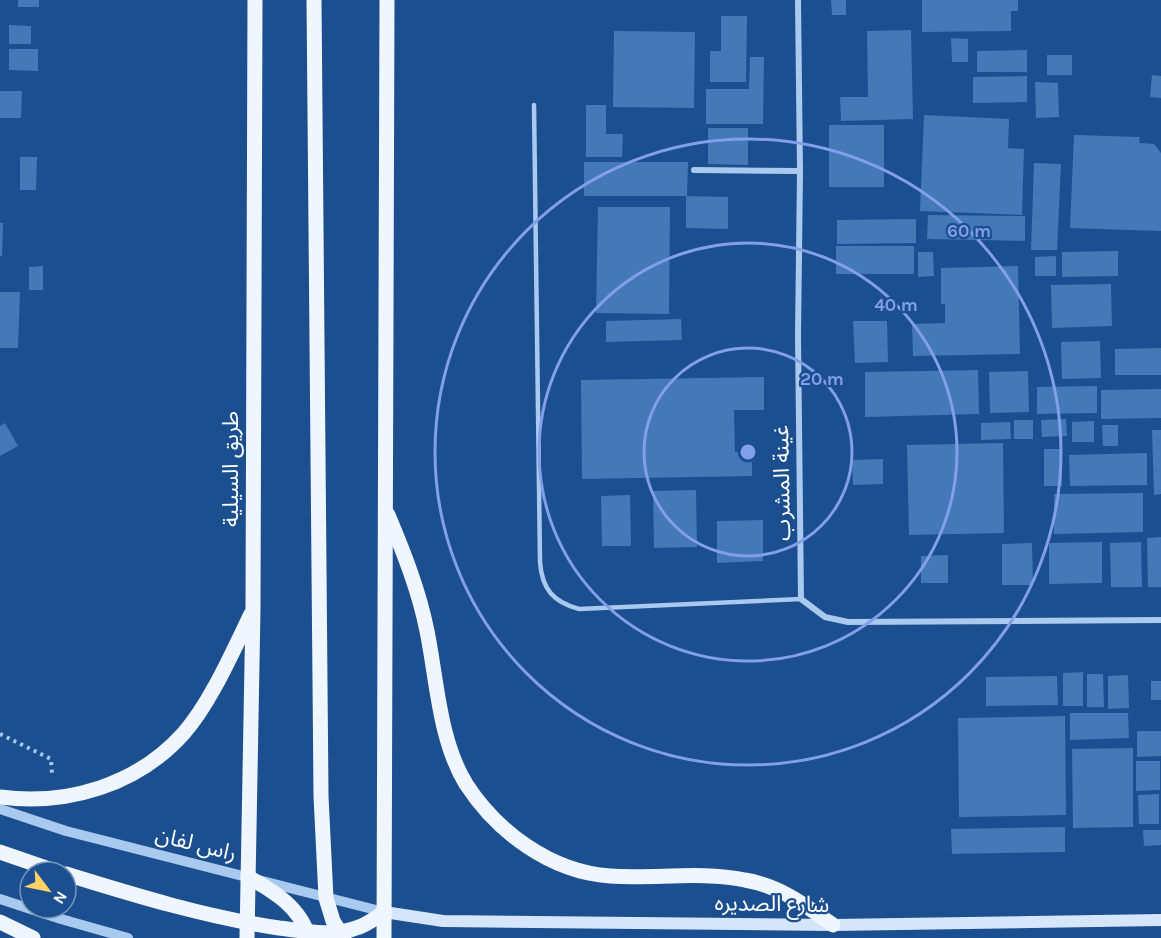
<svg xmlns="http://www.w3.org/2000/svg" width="1161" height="938" font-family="Karla,'Noto Sans Arabic',sans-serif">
<rect width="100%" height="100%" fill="#1b4f8f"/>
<g fill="#4478b7">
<rect x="18" y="0" width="21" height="7"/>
<path d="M 831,0 L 846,0 L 846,15 L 832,15 Z"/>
<path d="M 922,0 L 1018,0 L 1018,11 L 1011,11 L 1011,31 L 922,32 Z"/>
<path d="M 721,16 L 747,16 L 746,82 L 710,82 L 710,51 L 721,51 Z"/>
<path d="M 9,25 L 31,26 L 31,44 L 9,44 Z"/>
<path d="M 911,30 L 913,119 L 841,121 L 840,97 L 868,97 L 867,31 Z"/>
<path d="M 614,31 L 695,32 L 694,108 L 613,107 Z"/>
<path d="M 951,38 L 968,39 L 968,62 L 952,62 Z"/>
<path d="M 9,49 L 38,49 L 38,71 L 9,70 Z"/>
<path d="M 1027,50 L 1027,72 L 977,72 L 977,51 Z"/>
<rect x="1047" y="55" width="25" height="20"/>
<path d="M 750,57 L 764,57 L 763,124 L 706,124 L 706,89 L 749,89 Z"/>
<path d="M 1152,75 L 1161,76 L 1161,98 L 1150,97 Z"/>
<path d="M 1027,76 L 1027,102 L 973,103 L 973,77 Z"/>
<path d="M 1035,82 L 1058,83 L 1059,117 L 1036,118 Z"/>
<path d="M 0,91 L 22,91 L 21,118 L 0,118 Z"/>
<path d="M 586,105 L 606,105 L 606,134 L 623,134 L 622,157 L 586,157 Z"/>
<path d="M 924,115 L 1009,119 L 1008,148 L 1024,149 L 1022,215 L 920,211 Z"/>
<rect x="829" y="125" width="55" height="62"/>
<path d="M 708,128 L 748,128 L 748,165 L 708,164 Z"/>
<path d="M 1074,135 L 1140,137 L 1139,143 L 1154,144 L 1161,153 L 1161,231 L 1070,228 Z"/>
<path d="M 20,157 L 37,157 L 36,190 L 20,190 Z"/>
<path d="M 584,162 L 688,162 L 687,196 L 584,196 Z"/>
<path d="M 1034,163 L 1061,164 L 1057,250 L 1031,250 Z"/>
<path d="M 686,196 L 728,197 L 728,229 L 686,228 Z"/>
<path d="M 598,207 L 670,207 L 669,314 L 596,313 Z"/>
<path d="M 928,215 L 1025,216 L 1025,241 L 927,239 Z"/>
<path d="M 916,219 L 916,243 L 837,244 L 837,220 Z"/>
<path d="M 0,223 L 3,223 L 2,256 L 0,256 Z"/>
<rect x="836" y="246" width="78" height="28"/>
<path d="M 1118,251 L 1118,276 L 1062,277 L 1062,252 Z"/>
<path d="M 918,252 L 933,252 L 934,276 L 918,277 Z"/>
<path d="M 1056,256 L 1056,276 L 1035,276 L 1035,257 Z"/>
<path d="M 43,266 L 43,290 L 29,290 L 29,267 Z"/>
<path d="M 1018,266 L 1020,354 L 913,356 L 912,324 L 945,323 L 945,304 L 941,304 L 941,268 Z"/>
<path d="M 1111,284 L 1112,326 L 1052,328 L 1051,285 Z"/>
<path d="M 0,292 L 20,292 L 18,348 L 0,348 Z"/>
<path d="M 681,319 L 682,340 L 606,342 L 606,321 Z"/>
<path d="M 853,321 L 887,321 L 888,362 L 855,363 Z"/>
<path d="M 1100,341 L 1101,378 L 1062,379 L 1061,342 Z"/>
<path d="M 1161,348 L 1161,375 L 1115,375 L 1115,349 Z"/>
<path d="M 978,370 L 979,414 L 865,417 L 865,372 Z"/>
<path d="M 1028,371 L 1029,412 L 990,413 L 989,372 Z"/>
<path d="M 764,377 L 764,410 L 734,410 L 735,452 L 752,452 L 752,476 L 582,479 L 581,380 Z"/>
<path d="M 1097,386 L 1097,413 L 1037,414 L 1037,387 Z"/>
<path d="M 1161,389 L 1161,418 L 1101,419 L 1101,390 Z"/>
<path d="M 1066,419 L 1067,436 L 1042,437 L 1041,420 Z"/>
<rect x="1014" y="420" width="19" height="19"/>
<path d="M 1094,421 L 1094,442 L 1072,442 L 1072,422 Z"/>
<path d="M 1010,422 L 1011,439 L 981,440 L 981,423 Z"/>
<path d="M 5,423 L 18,446 L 0,456 L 0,426 Z"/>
<path d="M 1102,425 L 1118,425 L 1118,446 L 1103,446 Z"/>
<path d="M 1152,430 L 1161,430 L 1161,494 L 1154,495 Z"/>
<path d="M 1003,443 L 1004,533 L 909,535 L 907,445 Z"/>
<rect x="1044" y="449" width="18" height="37"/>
<path d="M 1147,453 L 1147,485 L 1070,486 L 1069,455 Z"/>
<path d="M 883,459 L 883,484 L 853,485 L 852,460 Z"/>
<path d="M 696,490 L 697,547 L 654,548 L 653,491 Z"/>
<path d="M 1143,493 L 1143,532 L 1054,534 L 1054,494 Z"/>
<path d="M 630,495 L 631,546 L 602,546 L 601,496 Z"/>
<path d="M 763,520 L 763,561 L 717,563 L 717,521 Z"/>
<path d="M 1161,537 L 1161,587 L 1148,587 L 1147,538 Z"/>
<path d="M 1102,542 L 1102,583 L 1049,584 L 1049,543 Z"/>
<path d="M 1141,542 L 1142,587 L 1111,587 L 1110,543 Z"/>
<path d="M 1032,543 L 1033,585 L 1002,585 L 1002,544 Z"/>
<path d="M 948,555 L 948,583 L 921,583 L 921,556 Z"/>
<path d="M 1083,672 L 1083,706 L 1063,706 L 1063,673 Z"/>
<path d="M 1087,674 L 1103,674 L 1104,707 L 1087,707 Z"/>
<path d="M 1128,675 L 1129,708 L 1108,709 L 1108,676 Z"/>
<path d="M 1057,676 L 1058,705 L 986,706 L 986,677 Z"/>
<rect x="1151" y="681" width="10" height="19"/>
<path d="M 1070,713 L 1128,713 L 1129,738 L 1070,740 Z"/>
<path d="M 1065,716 L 1066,815 L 959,817 L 958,718 Z"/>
<path d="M 1137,731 L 1161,731 L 1161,756 L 1137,757 Z"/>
<path d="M 1133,748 L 1133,827 L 1073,828 L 1072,749 Z"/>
<path d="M 1136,761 L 1160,761 L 1160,790 L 1136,791 Z"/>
<path d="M 1159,794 L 1159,824 L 1139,824 L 1138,795 Z"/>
<path d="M 1065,827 L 1065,852 L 952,854 L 951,829 Z"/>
<path d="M 1143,830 L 1161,830 L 1161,845 L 1144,846 Z"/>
</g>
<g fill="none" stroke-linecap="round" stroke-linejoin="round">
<path stroke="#a9c9ee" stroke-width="4" stroke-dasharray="3 4.5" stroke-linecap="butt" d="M 0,734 L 51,759 L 52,774"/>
<path stroke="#a9c9ee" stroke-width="4.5" d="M 534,105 L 540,562 C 542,589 553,602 579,609 L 801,599"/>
<g stroke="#a9c9ee" stroke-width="6">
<path d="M 798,0 L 800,171 L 798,336 L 801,599 L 825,617 L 848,622 L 1161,620"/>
<path d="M 694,170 L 800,171"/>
</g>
<g stroke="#a9c9ee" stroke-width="10">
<path d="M 0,809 L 66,831 L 384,912"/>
<path d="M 0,899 L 61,919 L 128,938"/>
</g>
<path stroke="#d6e6fa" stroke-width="12" d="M 384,912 L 443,921 L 833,925 L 1161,920"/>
<g stroke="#f0f6ff" stroke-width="15">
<path d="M 314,0 L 321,796 L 326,898 L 333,921 L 344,938"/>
<path d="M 388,515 C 404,553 419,591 427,631 C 437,680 439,740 466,784 C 497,832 551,872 610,876 C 655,879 701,871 745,880 C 780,886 805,905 833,925"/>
<path d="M 0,797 C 67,806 137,785 183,734 C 210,704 233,651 251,614"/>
<path d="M 0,852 L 58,872"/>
<path d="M 66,874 C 137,896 206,917 279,928 C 304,931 332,937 356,928 C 367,925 375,918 384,912"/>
<path d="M 248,877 C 274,891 301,908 309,938"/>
<path d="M 0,922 L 33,938"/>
<path d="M 247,938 L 253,609 L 255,0"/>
<path d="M 384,938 L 387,0"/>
</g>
</g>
<g fill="none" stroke="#839eea" stroke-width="3">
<circle cx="748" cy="452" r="104"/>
<circle cx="748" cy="452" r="209"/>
<circle cx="748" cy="452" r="313"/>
</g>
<g text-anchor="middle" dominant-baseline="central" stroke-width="4.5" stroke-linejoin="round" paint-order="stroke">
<g font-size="22" fill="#fff" stroke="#1b4f8f">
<text transform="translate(231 469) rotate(-90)">طريق السيلية</text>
<text transform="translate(782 483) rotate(-91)">غينة المشرب</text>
<text transform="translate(196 844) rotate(14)">راس لفان</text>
<text transform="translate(772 904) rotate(1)">شارع الصديره</text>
</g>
</g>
<circle cx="748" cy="452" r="9" fill="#839eea" stroke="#1b4f8f" stroke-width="3"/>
<g font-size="18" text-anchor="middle" font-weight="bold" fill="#839eea" stroke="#1b4f8f" stroke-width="4.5" stroke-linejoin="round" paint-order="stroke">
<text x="969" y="237">60 m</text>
<text x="896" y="311">40 m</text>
<text x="822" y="385">20 m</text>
</g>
<g transform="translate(48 890) rotate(122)"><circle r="28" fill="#1b4f8f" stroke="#7695bc" stroke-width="1.5"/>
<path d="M0-4.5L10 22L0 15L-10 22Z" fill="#ffd166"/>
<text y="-9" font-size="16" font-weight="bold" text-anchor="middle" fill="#ffffff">N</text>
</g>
</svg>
